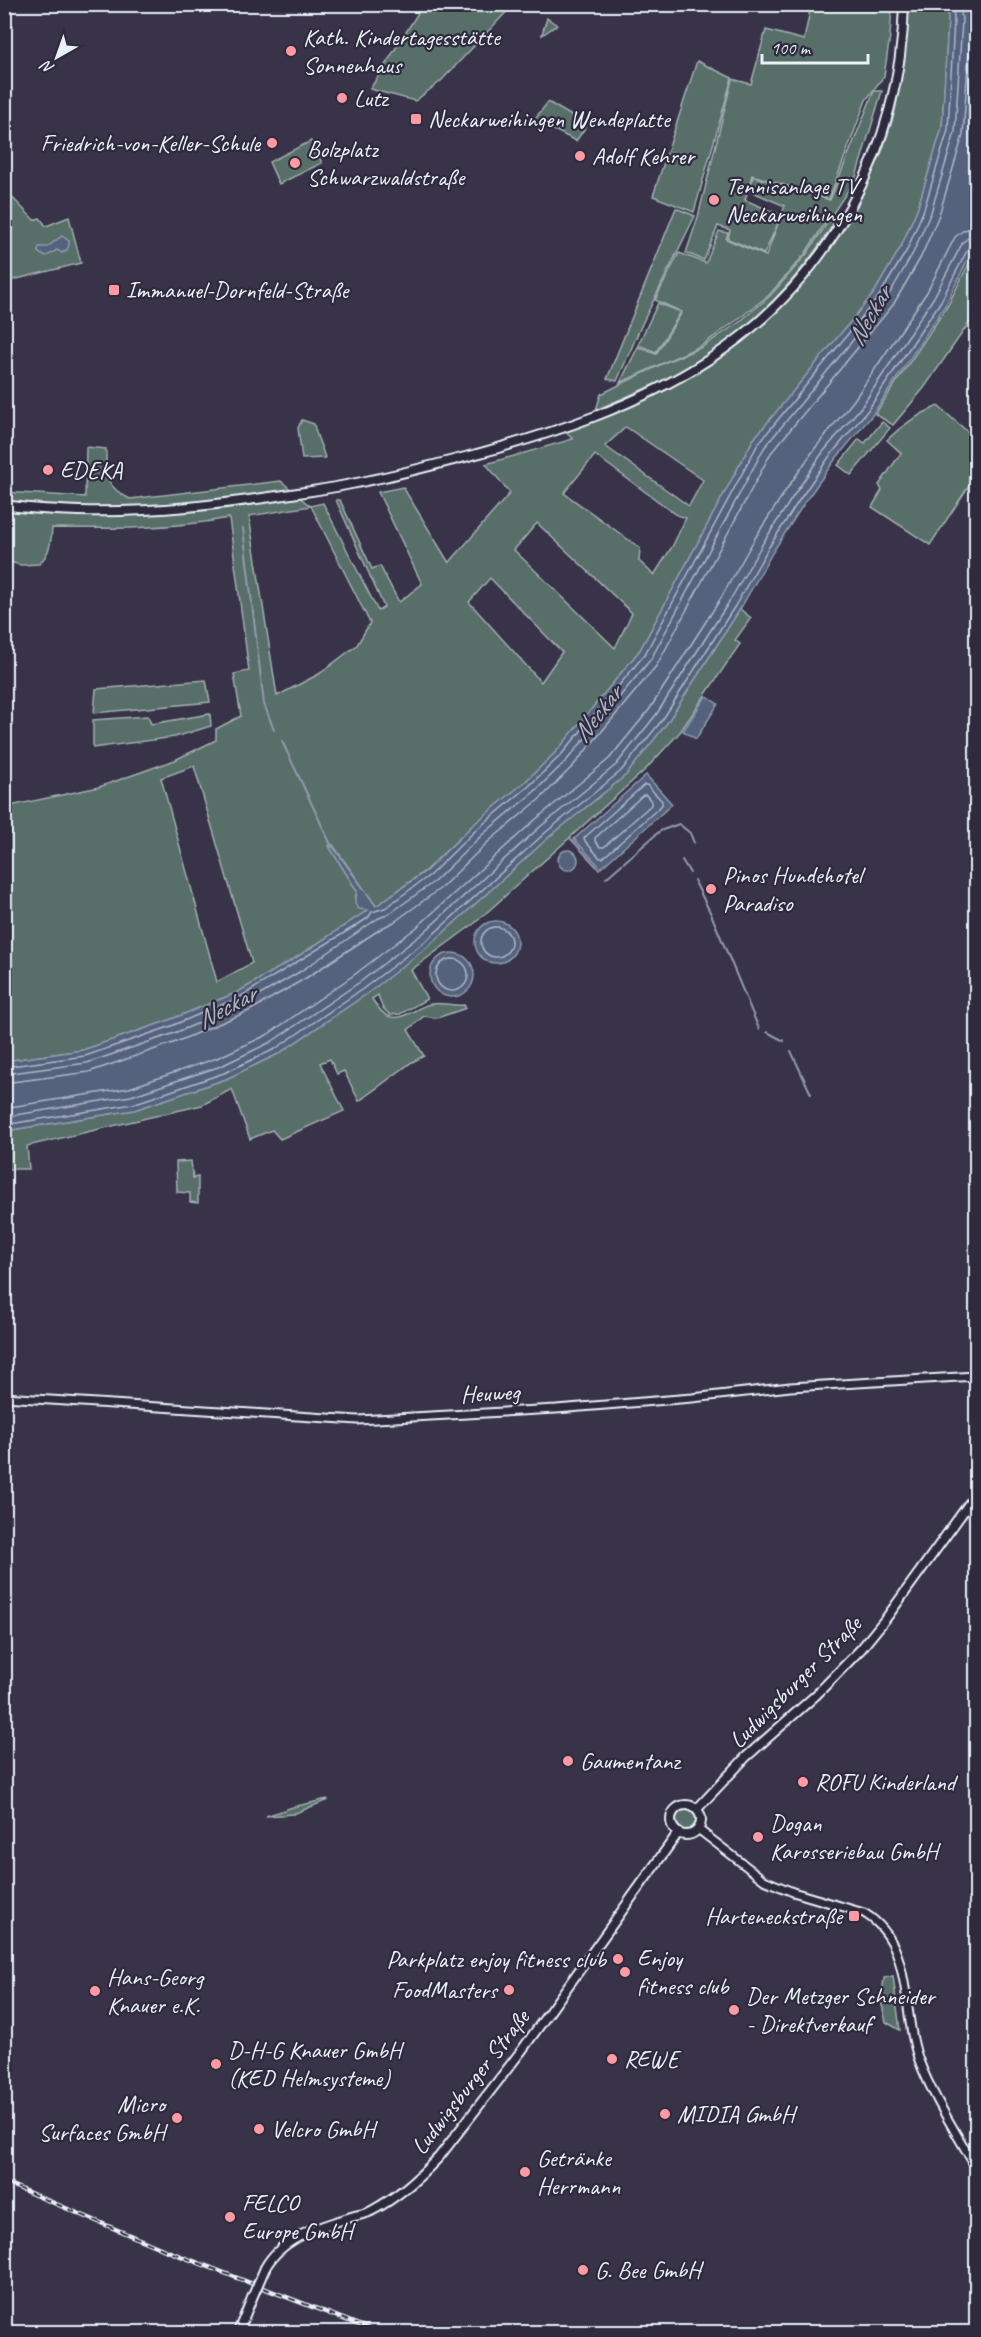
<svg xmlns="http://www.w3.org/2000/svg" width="981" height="2337" font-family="Caveat,sans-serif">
<rect width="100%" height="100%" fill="#383348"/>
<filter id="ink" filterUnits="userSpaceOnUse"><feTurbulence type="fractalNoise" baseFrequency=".0167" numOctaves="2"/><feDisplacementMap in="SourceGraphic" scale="12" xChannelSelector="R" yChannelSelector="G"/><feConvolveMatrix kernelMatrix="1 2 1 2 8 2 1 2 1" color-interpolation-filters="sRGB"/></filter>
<g filter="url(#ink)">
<g fill="#586e68" stroke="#a0b0b0" stroke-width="1.5" fill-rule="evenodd">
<path d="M 423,5 L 513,5 L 441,81 L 415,101 L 370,89 Z"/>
<path d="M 811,5 L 892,5 L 890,36 L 884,76 L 866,100 L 829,199 L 752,175 L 745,200 L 781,215 L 785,206 L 750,191 L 753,176 L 830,200 L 874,91 L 882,91 L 855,180 L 827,222 L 805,214 L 825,223 L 805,254 L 769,295 L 736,321 L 702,345 L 620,383 L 638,347 L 656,354 L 682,312 L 655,300 L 679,253 L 706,263 L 719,231 L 728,233 L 726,239 L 766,256 L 779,221 L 764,254 L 728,239 L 730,230 L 718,226 L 704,260 L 686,253 L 698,217 L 732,79 L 751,84 L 766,30 L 804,40 Z"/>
<path d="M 909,5 L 947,5 L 948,20 L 942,128 L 918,207 L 901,247 L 874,293 L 753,440 L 640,650 L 557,751 L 525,782 L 473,825 L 426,870 L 376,906 L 333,845 L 329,846 L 357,891 L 355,899 L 369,910 L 294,959 L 238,992 L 167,1021 L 83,1050 L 5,1061 L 5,807 L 99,787 L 175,760 L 216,740 L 216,729 L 241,716 L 234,674 L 249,671 L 229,518 C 171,529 112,529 52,528 C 51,543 50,553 39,564 L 21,565 L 5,561 L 4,492 L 85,497 L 86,447 L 106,449 C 106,475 104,486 130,499 L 281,481 L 310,506 L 323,503 L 378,611 L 384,607 L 336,500 L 340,500 L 372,569 L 380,566 L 399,602 L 422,584 L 378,492 L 403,487 L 449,563 L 510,493 L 486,464 L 573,439 L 564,431 L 646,399 L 716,360 L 750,335 L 795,292 L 857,206 L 882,152 L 894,115 L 901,81 ZM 626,427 L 703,480 L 689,506 L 605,446 ZM 595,455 L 677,515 L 686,518 L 672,547 L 654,575 L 639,561 L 640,548 L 564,493 ZM 311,506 L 370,623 L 357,645 L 319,674 L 277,696 L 249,516 ZM 537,523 L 632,613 L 615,648 L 514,550 ZM 490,578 L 562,652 L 541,682 L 469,602 ZM 194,766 L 252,963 L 217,982 L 161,778 Z"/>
<path d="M 547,18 L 557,25 L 542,35 L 542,34 Z"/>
<path d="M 697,61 L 732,78 L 694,212 L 653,196 Z"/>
<path d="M 548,102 L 587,125 L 576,141 L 534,120 Z"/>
<path d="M 311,141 L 322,163 L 279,184 L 269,162 Z"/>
<path d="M 4,189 L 34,220 L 40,218 L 46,226 L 69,217 L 81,263 L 5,282 Z"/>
<path d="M 676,208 L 695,216 L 642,324 L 617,381 L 607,379 Z"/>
<path d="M 838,216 C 800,280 745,336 679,372 C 653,387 623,397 596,410 L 601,394 L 668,361 L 702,347 L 738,323 L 770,296 L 806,255 L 830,219 Z"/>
<path d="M 976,249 L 976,313 L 924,388 L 893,425 L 875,414 L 948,305 Z"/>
<path d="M 658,303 L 681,312 L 656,352 L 638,345 Z"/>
<path d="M 938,406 L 976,439 L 976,475 L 930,545 L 872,507 L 882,490 L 879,485 L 901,453 L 887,440 C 902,425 919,414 938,406 Z"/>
<path d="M 302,420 L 314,424 C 316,437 322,446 325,458 L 302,459 L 298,428 Z"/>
<path d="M 882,422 L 890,428 L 851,475 L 838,465 L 859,439 L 865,443 Z"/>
<path d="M 740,609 L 751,618 L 735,640 L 740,644 L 680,732 L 646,769 L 475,923 L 411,970 L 427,999 L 400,1014 L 390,1015 L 382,1007 L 378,995 L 372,999 C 384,1018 392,1023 414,1011 C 420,1008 424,1005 431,1004 C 442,1002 452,1006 464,1005 L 466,1008 L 437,1018 L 424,1016 L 408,1030 L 424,1056 L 412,1062 L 359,1101 L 344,1071 L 337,1074 L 330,1059 L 320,1063 L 344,1111 L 280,1139 L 272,1130 L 250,1139 L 232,1089 L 202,1105 L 27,1146 L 29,1169 L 5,1169 L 5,1131 L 134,1110 L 226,1079 L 278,1054 L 368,993 L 431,944 L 549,837 L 626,775 L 667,723 Z"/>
<path d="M 206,680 L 210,702 L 94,713 L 96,689 Z"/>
<path d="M 210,714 L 211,726 L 175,737 L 93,748 L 93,720 L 148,716 L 151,724 Z"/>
<path d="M 191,1161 L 193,1178 L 198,1177 L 198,1203 L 190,1202 L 190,1193 L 177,1192 L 176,1162 Z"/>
<path d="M 327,1799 L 328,1800 L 293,1814 L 266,1816 L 293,1807 Z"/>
<circle cx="687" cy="1820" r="11"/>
<path d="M 893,1976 L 900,2030 L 886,2022 L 881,2001 L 884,1978 Z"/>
</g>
<g fill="#55627e" stroke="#909baf" stroke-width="1.5">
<path d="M 947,5 L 976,5 L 976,243 L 946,304 L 873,414 L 834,461 L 805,502 L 774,550 L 740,609 L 667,723 L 626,775 L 549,837 L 431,944 L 368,993 L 278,1054 L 226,1079 L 134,1110 L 5,1131 L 5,1061 L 83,1050 L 167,1021 L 238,992 L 294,959 L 368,910 L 359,909 L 355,904 L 357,891 L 329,846 L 331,844 L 376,906 L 426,871 L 473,825 L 525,782 L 557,751 L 640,650 L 753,440 L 874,293 L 901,247 L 918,207 L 942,128 L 948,20 Z"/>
<path d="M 62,236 L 69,241 C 70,246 67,251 62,253 L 57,250 C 51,253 46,260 38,252 L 39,247 L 47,247 Z"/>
<path d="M 706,696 L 718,704 L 696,739 L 683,731 Z"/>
<path d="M 646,775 L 672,804 L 601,868 L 574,839 Z"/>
<circle cx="568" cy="860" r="10"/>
<circle cx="496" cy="942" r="21"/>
<circle cx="452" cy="975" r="22"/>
</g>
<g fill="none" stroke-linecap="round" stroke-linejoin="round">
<g stroke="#adb8c7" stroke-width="1.5">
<path d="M 644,785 L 647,785 L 662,801 L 662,805 L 603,858 L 600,858 L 585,841 L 584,838 Z"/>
<path d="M 643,795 L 646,795 L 651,801 L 651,805 L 604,847 L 600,847 L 595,841 L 595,838 Z"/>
<circle cx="496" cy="942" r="15"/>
<circle cx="452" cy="975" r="16"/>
<path d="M 4,1067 L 85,1056 L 169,1027 L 240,997 L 357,925 L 368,918 L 372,912 L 385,908 L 430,875 L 477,829 L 529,786 L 561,755 L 645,654 L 758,444 L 879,296 L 907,250 L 924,209 L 948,130 L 954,20 L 953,4"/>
<path d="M 4,1074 L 87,1063 L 172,1034 L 243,1005 L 301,971 L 377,919 L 389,914 L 435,881 L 482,835 L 534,792 L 567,760 L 651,659 L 764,448 L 886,300 L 913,253 L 931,212 L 955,132 L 962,21 L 960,4"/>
<path d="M 4,1083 L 89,1072 L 176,1042 L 249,1011 L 306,978 L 382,928 L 394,922 L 441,888 L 488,842 L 541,798 L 573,766 L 657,665 L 771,453 L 893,305 L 921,257 L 939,215 L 963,135 L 971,21 L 969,4"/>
<path d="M 4,1108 L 129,1088 L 217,1058 L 267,1035 L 354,975 L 417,927 L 535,820 L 609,759 L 649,710 L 721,598 L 755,538 L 786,490 L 816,447 L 854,400 L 927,292 L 955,237 L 964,230 L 976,227"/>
<path d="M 4,1117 L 131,1096 L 221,1066 L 271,1042 L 360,982 L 422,934 L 540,827 L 616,765 L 656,715 L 729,602 L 763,543 L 794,495 L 823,452 L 862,406 L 934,297 L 963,242 L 968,238 L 976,236"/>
<path d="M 4,1125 L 133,1104 L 224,1073 L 275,1049 L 364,988 L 427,940 L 545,833 L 621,771 L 663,719 L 735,606 L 769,547 L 800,499 L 829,457 L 868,410 L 941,301 L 969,247 L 976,244"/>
</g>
<g stroke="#909baf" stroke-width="2">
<path d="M 243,528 L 264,704 L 274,730"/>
<path d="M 282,741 L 332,847"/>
<path d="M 570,838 L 599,869"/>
<path d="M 682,860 L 690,873"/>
<path d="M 606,878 L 660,831 L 679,824 L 690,833 L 694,843"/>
<path d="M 694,880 L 711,914 L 759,1029"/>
<path d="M 767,1032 L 784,1041"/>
<path d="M 791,1051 L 811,1094"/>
</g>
<g stroke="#e8f1f8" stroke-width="11">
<g id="tertiary">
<path d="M 4,1397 L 358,1420 L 556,1409 L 692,1398 L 790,1387 L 976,1376"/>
<path d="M 698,1829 L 764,1880 L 793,1892 L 864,1913 C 916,1944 900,2013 920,2063 C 934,2099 957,2134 976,2168"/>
</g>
</g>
<g stroke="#e8f1f8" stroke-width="12">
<g id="secondary">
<path d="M 4,505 C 29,509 54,510 79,511 C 154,513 225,504 298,493 C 358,485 415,470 473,455 C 554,433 637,406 708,360 C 830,281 901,148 904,4"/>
<circle cx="686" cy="1820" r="15"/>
<path d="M 697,1809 L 746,1757 L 816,1695 L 861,1649 L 887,1617 L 976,1494"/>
<path d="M 265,2268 C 282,2237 319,2227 351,2217 C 358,2215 367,2214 373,2210 C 398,2197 420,2177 439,2157 L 522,2050 L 678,1833"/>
<path d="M 238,2332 L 252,2298"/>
</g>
</g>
<use href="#tertiary" stroke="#2f2a3d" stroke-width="7"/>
<use href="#secondary" stroke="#2f2a3d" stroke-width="8"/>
<g stroke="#e8f1f8" stroke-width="4.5">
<path id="rail" d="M 4,2182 L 165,2250 L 377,2332"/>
</g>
<use href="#rail" stroke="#2f2a3d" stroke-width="2" stroke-dasharray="7" stroke-linecap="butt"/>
<g stroke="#e8f1f8" stroke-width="12" stroke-linecap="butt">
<path id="secondary-bridge" d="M 252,2298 L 265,2268"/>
</g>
<use href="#secondary-bridge" stroke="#2f2a3d" stroke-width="8"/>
</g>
</g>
<g fill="#ff9aa2" stroke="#2f2a3d" stroke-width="2">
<circle cx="291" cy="51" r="6"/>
<circle cx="342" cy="98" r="6"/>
<rect x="410" y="113" width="12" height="12" rx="3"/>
<circle cx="272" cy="143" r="6"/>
<circle cx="580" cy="156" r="6"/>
<circle cx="295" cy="163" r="6"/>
<circle cx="714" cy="200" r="6"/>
<rect x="108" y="284" width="12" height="12" rx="3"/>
<circle cx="48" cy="470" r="6"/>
<circle cx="711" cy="889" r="6"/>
<circle cx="568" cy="1761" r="6"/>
<circle cx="803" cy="1782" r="6"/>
<circle cx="758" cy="1837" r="6"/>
<rect x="848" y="1910" width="12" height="12" rx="3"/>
<circle cx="618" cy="1959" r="6"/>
<circle cx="625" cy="1972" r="6"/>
<circle cx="509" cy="1990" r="6"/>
<circle cx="95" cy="1991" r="6"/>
<circle cx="734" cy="2010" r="6"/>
<circle cx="612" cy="2059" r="6"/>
<circle cx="216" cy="2064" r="6"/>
<circle cx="665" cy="2114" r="6"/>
<circle cx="177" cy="2118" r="6"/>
<circle cx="259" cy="2129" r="6"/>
<circle cx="525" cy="2172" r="6"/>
<circle cx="230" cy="2217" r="6"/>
<circle cx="583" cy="2270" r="6"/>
</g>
<g text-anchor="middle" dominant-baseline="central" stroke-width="4.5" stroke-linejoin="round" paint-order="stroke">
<g font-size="24" fill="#e8f1f8" stroke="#2f2a3d" text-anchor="start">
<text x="303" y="37">Kath. Kindertagesstätte<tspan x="303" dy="28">Sonnenhaus</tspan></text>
<text x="354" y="98">Lutz</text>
<text x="428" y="119">Neckarweihingen Wendeplatte</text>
<text x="260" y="143" text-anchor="end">Friedrich-von-Keller-Schule</text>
<text x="307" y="149">Bolzplatz<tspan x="307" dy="28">Schwarzwaldstraße</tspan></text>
<text x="592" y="156">Adolf Kehrer</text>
<text x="726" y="186">Tennisanlage TV<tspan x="726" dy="28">Neckarweihingen</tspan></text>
<text x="126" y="290">Immanuel-Dornfeld-Straße</text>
<text x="60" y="470">EDEKA</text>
<text x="723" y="875">Pinos Hundehotel<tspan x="723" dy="28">Paradiso</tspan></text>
<text x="580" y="1761">Gaumentanz</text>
<text x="815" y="1782">ROFU Kinderland</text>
<text x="770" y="1823">Dogan<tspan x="770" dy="28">Karosseriebau GmbH</tspan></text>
<text x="842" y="1916" text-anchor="end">Harteneckstraße</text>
<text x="637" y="1958">Enjoy<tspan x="637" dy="28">fitness club</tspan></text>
<text x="606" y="1959" text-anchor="end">Parkplatz enjoy fitness club</text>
<text x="107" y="1977">Hans-Georg<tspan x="107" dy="28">Knauer e.K.</tspan></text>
<text x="497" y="1990" text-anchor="end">FoodMasters</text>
<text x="746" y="1996">Der Metzger Schneider<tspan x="746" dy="28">- Direktverkauf</tspan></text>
<text x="228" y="2050">D-H-G Knauer GmbH<tspan x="228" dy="28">(KED Helmsysteme)</tspan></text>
<text x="624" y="2059">REWE</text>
<text x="165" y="2104" text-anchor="end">Micro<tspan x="165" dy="28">Surfaces GmbH</tspan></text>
<text x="677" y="2114">MIDIA GmbH</text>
<text x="271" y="2129">Velcro GmbH</text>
<text x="537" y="2158">Getränke<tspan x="537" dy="28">Herrmann</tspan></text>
<text x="242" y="2203">FELCO<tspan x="242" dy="28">Europe GmbH</tspan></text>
<text x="595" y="2270">G. Bee GmbH</text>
</g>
<g font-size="24" fill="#e8f1f8" stroke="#2f2a3d">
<text transform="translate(490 1393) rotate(-3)">Heuweg</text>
<text transform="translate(795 1682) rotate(-45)">Ludwigsburger Straße</text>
<text transform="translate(470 2082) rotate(-52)">Ludwigsburger Straße</text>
</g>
<g font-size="26" font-style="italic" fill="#adb8c7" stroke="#2f2a3d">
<text transform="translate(869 316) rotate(-60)">Neckar</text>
<text transform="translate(597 714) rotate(-52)">Neckar</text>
<text transform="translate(226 1007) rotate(-28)">Neckar</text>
</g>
</g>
<rect width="981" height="2337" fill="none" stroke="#2f2a3d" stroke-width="24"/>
<rect x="12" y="12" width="957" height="2313" fill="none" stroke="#e8f1f8" stroke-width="2" filter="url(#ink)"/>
<g transform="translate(57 57) rotate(220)" stroke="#2f2a3d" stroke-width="4.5" paint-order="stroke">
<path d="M0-4.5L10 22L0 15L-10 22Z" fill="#e8f1f8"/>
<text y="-9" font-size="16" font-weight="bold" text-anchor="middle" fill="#e8f1f8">N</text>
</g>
<path d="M762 54v9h106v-9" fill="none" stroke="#e8f1f8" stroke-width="3"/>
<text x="771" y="54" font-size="18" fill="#e8f1f8" stroke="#2f2a3d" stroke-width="4.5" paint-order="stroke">100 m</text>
</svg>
